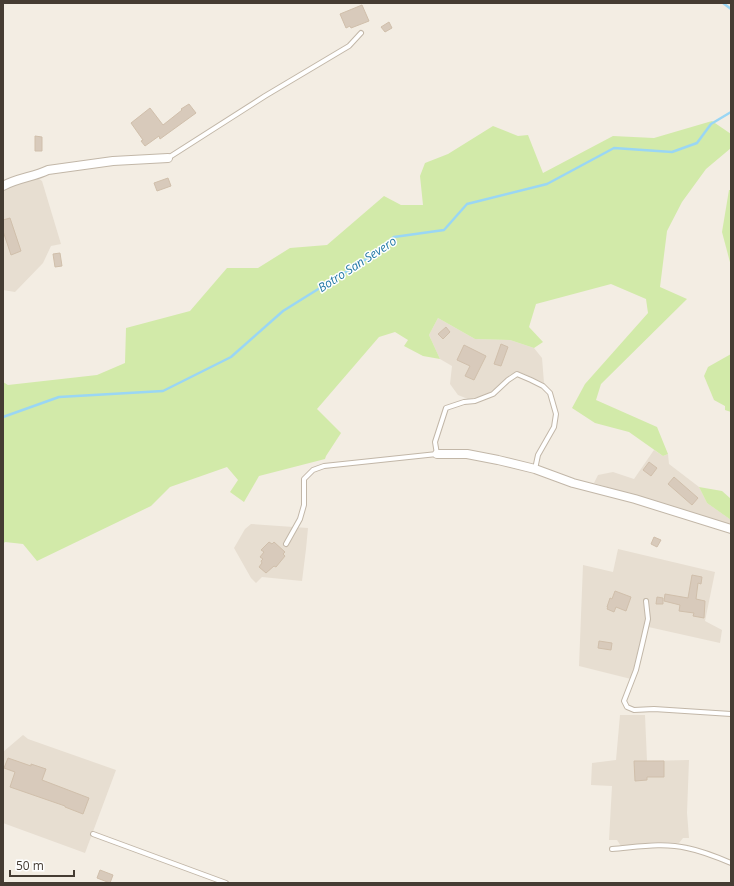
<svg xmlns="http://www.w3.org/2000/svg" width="734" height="886" font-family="'Open Sans',sans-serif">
<rect width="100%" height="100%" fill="#f3ede3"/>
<g fill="#e7ded1">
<path d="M 36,177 L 42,181 L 61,244 L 51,246 L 43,263 L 15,292 L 3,290 L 3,188 Z"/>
<path d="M 438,318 L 475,339 L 510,340 L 534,348 L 542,358 L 544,383 L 520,372 L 510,375 L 495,389 L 484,396 L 468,399 L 458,395 L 450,384 L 452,366 L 440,359 L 429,335 Z"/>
<path d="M 654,450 L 663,456 L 668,454 L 669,464 L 699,487 L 707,503 L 731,520 L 731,525 L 594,483 L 598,475 L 613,472 L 634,479 Z"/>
<path d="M 251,524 L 308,528 L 306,549 L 302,581 L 262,577 L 256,583 L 251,578 L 234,548 L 245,529 Z"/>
<path d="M 618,549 L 715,572 L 705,621 L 722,630 L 720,643 L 644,626 L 631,679 L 579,666 L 583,565 L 613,572 Z"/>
<path d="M 620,715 L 645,715 L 647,761 L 689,760 L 687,813 L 689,838 L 683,838 L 679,843 L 657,842 L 621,846 L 617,840 L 609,840 L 612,786 L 591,785 L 592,763 L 616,760 Z"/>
<path d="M 23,735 L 28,739 L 116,770 L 85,853 L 3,823 L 3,752 Z"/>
</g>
<g fill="#d2eaa9">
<path d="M 712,121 L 731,134 L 731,148 L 706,169 L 682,202 L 667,231 L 660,287 L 687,299 L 601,384 L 596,400 L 657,427 L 668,454 L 663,456 L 629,432 L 595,423 L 572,408 L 585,384 L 648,313 L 646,299 L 611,284 L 536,304 L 529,327 L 543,342 L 534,348 L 510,340 L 475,339 L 438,318 L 429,335 L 440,359 L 423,356 L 404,346 L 408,340 L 395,332 L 379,337 L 317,409 L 341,433 L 326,456 L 325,459 L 259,476 L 244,502 L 230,492 L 238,480 L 227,467 L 170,487 L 151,506 L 37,561 L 23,544 L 5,542 L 3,544 L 3,382 L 8,385 L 97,375 L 125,363 L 126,328 L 190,311 L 227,268 L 258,268 L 290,248 L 327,245 L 384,196 L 401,205 L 423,205 L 420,176 L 425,163 L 448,154 L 493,126 L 518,136 L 528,135 L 543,173 L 613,136 L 654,138 Z"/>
<path d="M 729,190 L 731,190 L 731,266 L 722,232 Z"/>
<path d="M 731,354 L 731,412 L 725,410 L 725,406 L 714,400 L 704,376 L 708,367 Z"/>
<path d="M 699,487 L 722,491 L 731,499 L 731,520 L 707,503 Z"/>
</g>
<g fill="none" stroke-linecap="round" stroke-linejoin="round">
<g stroke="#9ad6f4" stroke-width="2.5">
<path d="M 723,3 L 731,9"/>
<path d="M 3,417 L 59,397 L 163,391 L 231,357 L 283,311 L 368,258 L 394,237 L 444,230 L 467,204 L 547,184 L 614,148 L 672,152 L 697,143 L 711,124 L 731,112"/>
</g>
</g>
<g fill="#d8cabb" stroke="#d0bfab">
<path d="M 362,5 L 369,21 L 351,28 L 350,26 L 346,28 L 340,14 Z"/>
<path d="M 389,22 L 392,28 L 385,32 L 381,27 Z"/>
<path d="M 189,104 L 196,113 L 160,139 L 159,136 L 145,146 L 141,141 L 143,140 L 131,123 L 150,108 L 163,125 L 182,110 L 181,109 Z"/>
<path d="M 35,136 L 42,137 L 42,151 L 35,151 Z"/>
<path d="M 168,178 L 171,186 L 157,191 L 154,183 Z"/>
<path d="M 10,218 L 21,251 L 11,255 L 3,231 L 3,220 Z"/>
<path d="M 60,253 L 62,266 L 55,267 L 53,254 Z"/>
<path d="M 446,327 L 450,332 L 443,339 L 438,334 Z"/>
<path d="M 501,344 L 508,347 L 501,366 L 494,364 Z"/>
<path d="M 464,345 L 486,356 L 474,380 L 465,376 L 470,366 L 457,360 Z"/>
<path d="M 649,462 L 657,468 L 651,476 L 643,470 Z"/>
<path d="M 674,477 L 698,498 L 692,505 L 668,484 Z"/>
<path d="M 654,537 L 661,540 L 657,547 L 651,544 Z"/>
<path d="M 269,542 L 272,544 L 274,542 L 285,552 L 283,554 L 285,556 L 276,567 L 274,566 L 266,573 L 259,567 L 262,563 L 261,561 L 263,559 L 260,557 L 264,552 L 261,550 Z"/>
<path d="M 692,575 L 702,577 L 701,584 L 698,583 L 696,599 L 705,601 L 704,618 L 693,616 L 694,613 L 679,611 L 680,605 L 664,601 L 665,594 L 688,598 Z"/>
<path d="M 615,591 L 631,597 L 626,611 L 616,607 L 614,612 L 607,609 L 608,607 L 607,607 L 610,598 L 612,599 Z"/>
<path d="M 657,597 L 663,598 L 663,604 L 656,604 Z"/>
<path d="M 599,641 L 612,643 L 611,650 L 598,648 Z"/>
<path d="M 8,758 L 31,766 L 31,764 L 46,769 L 42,780 L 89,798 L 83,814 L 65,807 L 65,806 L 10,787 L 15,772 L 4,768 Z"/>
<path d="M 634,761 L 664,761 L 664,777 L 647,777 L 647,780 L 635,781 Z"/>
<path d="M 100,870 L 113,875 L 110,883 L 97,878 Z"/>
</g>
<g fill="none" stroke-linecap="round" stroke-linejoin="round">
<g stroke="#c2b7a8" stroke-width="6">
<g id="service">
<path d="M 168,158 L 265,96 L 349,46 L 361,33"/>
<path d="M 286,544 L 300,519 L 304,505 L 304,479 L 313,470 L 324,466 L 437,454 L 435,442 L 446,408 L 464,402 L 475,401 L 493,394 L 508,380 L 517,374 L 531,380 L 543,386 L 550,393 L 556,414 L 554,427 L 538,455 L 535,469"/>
<path d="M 646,601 L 648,619 L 642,645 L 636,670 L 624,701 L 627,707 L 634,710 L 654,709 L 731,714"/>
<path d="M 93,834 L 226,883"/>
<path d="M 612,849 C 637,847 663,842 687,848 C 702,851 717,857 731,863"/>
</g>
</g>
<g stroke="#c2b7a8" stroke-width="10">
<g id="minor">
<path d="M 3,186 C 17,178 34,177 48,170 L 113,161 L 168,158"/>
<path d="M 437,454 L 467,454 L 498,460 L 535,469 L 573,483 L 635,499 L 731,529"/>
</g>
</g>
<use href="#service" stroke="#fff" stroke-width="4"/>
<use href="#minor" stroke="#fff" stroke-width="8"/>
</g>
<g text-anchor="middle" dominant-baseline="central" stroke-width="3" stroke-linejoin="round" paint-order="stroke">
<g font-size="12" font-style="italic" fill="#2479a6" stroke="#fff">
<text transform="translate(357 264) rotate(-33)">Botro San Severo</text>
</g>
</g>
<rect width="734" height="886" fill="none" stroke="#453c33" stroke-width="8"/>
<path d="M10 870v6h64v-6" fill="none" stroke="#453c33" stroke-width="2"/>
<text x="16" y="870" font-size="12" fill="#453c33" stroke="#ffffff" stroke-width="3" paint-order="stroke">50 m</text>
</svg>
